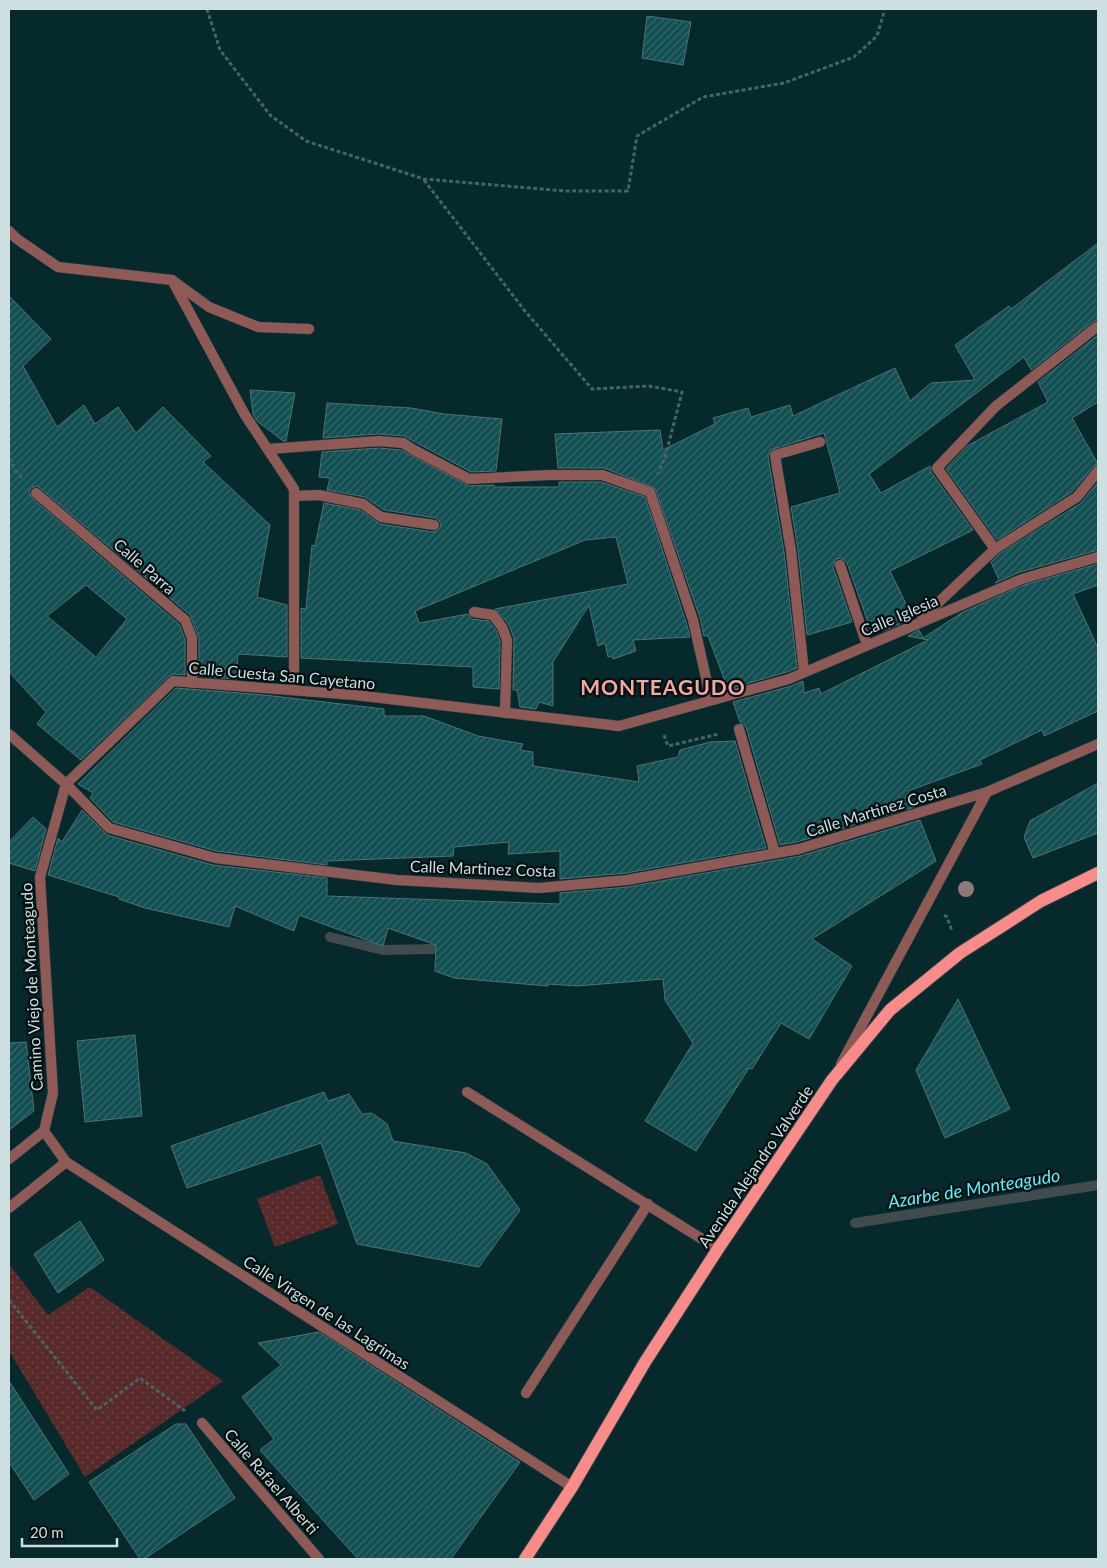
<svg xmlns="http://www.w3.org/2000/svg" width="1107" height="1568" font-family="Lato,sans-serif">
<defs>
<pattern id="grass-dots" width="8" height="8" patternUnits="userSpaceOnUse" patternTransform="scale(1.25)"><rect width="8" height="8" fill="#582a29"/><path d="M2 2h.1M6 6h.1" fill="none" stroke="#6f4848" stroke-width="1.8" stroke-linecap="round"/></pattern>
<pattern id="building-hatch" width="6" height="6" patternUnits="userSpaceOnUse" patternTransform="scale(1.25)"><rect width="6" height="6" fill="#114f53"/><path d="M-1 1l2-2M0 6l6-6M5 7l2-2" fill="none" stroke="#32686b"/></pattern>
</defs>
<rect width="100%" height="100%" fill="#06292b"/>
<g fill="url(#grass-dots)">
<path d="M 320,1175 L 338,1224 L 275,1247 L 257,1199 Z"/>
<path d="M 9,1264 L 48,1315 L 90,1287 L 223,1381 L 85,1477 L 9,1351 Z"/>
</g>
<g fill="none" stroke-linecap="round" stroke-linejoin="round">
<g stroke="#3f4b4c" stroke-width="10">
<path d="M 330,937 L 383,950 L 434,949"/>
<path d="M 855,1223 L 1098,1185"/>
</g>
</g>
<g fill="url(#building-hatch)" stroke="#507173" fill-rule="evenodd">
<path d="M 647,16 L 691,22 L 683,65 L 642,58 Z"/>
<path d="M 1098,243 L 1098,319 L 1094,321 L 1031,370 L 1024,357 L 869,474 L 881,493 L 930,466 L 931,472 L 973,530 L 890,571 L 913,618 L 884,631 L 870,628 L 847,563 L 844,560 L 838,558 L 835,561 L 833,567 L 852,622 L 807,635 L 798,550 L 791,507 L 840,493 L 824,433 L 770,450 L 768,456 L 784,552 L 797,668 L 787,672 L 728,689 L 708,636 L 704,636 L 700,618 L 655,488 L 604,468 L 558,468 L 555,434 L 660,430 L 663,450 L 715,424 L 713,418 L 748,408 L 751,417 L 790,405 L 793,416 L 895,368 L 910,401 L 931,383 L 975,380 L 955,345 L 1009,306 L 1011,309 Z"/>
<path d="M 9,296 L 51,339 L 23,366 L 57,427 L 84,405 L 95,424 L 118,407 L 136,433 L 163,407 L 211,456 L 203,462 L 270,525 L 257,597 L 287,605 L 287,657 L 238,654 L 236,679 L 199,676 L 199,638 L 190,615 L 40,488 L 37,486 L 31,488 L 29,492 L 32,498 L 179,624 L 185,639 L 185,675 L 173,674 L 169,676 L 81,760 L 37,724 L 46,712 L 9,672 ZM 86,585 L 127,619 L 96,657 L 47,616 Z"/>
<path d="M 1098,335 L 1098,402 L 1072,418 L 1098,464 L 1093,467 L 1072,492 L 997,540 L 946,469 L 967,446 L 1048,402 L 1038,382 Z"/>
<path d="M 250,390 L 295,393 L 286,441 L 283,441 L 257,421 L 253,414 Z"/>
<path d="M 327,403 L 411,408 L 444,414 L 502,419 L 496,471 L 471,472 L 404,436 L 378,434 L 323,438 Z"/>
<path d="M 379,448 L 401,450 L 469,486 L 494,485 L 494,487 L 559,487 L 559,482 L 601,482 L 645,497 L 686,622 L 690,637 L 633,640 L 636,651 L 613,659 L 612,656 L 608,657 L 605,643 L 598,646 L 589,605 L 553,662 L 553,706 L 539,702 L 536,709 L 520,707 L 517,690 L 513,690 L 514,638 L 508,623 L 495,609 L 628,584 L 616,537 L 585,540 L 415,611 L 419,623 L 468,614 L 472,619 L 489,621 L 496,630 L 500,641 L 499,689 L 473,687 L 473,667 L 301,658 L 301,608 L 306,609 L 312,545 L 315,546 L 324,503 L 360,510 L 380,524 L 433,532 L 437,531 L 441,526 L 440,522 L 436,518 L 384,510 L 365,497 L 327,490 L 330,478 L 319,477 L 322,452 Z"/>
<path d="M 1098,482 L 1098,550 L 1020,572 L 995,583 L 999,580 L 991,562 L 999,554 L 1081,503 Z"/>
<path d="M 1098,564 L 1098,585 L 1073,594 L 1098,648 L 1098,711 L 1044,736 L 1042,730 L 980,760 L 982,764 L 908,791 L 915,807 L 797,842 L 780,845 L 746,727 L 740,722 L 733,702 L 791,686 L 803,681 L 804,693 L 819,688 L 821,694 L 928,640 L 908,636 L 919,630 L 923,638 L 963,612 L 1024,585 Z"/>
<path d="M 176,688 L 264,695 L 384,709 L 384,716 L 424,716 L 478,736 L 523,744 L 520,750 L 533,752 L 533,766 L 639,782 L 637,766 L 678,757 L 680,750 L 710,742 L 735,741 L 766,848 L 626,873 L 560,879 L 560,851 L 508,854 L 509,842 L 454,847 L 453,856 L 327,861 L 327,865 L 216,851 L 113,822 L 90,798 L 93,793 L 78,784 Z"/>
<path d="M 1098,783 L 1098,833 L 1033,858 L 1024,837 L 1030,821 Z"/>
<path d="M 82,810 L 107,835 L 213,865 L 327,878 L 327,896 L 560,904 L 560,893 L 628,887 L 800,856 L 920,820 L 936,861 L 812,939 L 852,966 L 809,1039 L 781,1023 L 752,1069 L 749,1068 L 696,1151 L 645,1121 L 693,1043 L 665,1000 L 663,979 L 577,986 L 548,984 L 548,986 L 454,978 L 435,971 L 436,945 L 388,928 L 383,946 L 299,915 L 294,931 L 235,906 L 229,927 L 145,908 L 119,899 L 119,897 L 48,875 L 58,838 L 62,842 Z"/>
<path d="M 33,817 L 46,829 L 35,871 L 9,863 L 9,842 Z"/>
<path d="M 958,999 L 1010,1109 L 945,1138 L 916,1070 Z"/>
<path d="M 135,1035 L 142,1116 L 85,1122 L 77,1041 Z"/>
<path d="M 26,1042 L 34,1111 L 9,1130 L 9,1043 Z"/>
<path d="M 324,1092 L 328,1101 L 349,1094 L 362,1114 L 372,1113 L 387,1124 L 393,1141 L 466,1153 L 487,1164 L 520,1210 L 479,1267 L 357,1244 L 321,1143 L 187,1188 L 171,1146 Z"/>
<path d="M 80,1221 L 104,1260 L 58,1293 L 34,1254 Z"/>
<path d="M 319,1332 L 520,1462 L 451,1559 L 358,1559 L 260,1450 L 274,1439 L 242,1397 L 281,1365 L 258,1343 Z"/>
<path d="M 9,1381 L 69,1474 L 34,1500 L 9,1462 Z"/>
<path d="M 176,1424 L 186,1424 L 235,1498 L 144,1559 L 140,1559 L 89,1482 Z"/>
</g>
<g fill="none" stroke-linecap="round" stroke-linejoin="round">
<g stroke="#264648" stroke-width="11">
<g id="service">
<path d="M 467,1092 L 718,1249"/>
<path d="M 526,1393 L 648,1204"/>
</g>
</g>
<g stroke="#264648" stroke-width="11">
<g id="pedestrian">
<path d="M 268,449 L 379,441 L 403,443 L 414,450 L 469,479"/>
<path d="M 294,496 L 319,495 L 363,504 L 381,517 L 434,525"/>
<path d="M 840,565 L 867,645"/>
<path d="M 474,612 L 493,615 L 502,627 L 507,640 L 505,713"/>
<path d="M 804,672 L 791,551 L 775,455 L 820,442"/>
<path d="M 739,729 L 775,853"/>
</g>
</g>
<g stroke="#264648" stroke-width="11">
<g id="minor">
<path d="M 9,231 L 17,239 L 58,267 L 172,280 L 209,307 L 258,327 L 309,329"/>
<path d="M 172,280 L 245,415 L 294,489 L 294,690"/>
<path d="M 469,479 L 549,475 L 602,475 L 650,492 L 693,620 L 711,700"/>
<path d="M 36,493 L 185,620 L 192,638 L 192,683"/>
<path d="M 995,549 L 1077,497 L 1098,471"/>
<path d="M 922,618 L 995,549 L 937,468 L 996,406 L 1098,326"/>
<path d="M 9,734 L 66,784 L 109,828 L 215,858 L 397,880 L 539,888 L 627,880 L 799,849 L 987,792 L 1098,744"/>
<path d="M 66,784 L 173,681 L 355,695 L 619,726 L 789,679 L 1022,579 L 1098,557"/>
<path d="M 841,1064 L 987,792"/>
<path d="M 66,1162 L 572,1487"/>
<path d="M 202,1423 L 319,1559"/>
</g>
</g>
<g stroke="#264648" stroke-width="11">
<g id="tertiary">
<path d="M 9,1159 L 44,1131 L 53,1093 L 40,877 L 66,784"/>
<path d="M 9,1208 L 66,1162 L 44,1131"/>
</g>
</g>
<g stroke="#264648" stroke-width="14">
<path id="primary" d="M 525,1559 L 572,1487 L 645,1362 L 718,1249 L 832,1080 L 890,1010 L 960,953 L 1041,901 L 1098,873"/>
</g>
<g stroke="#466465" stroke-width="3" stroke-dasharray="4 2.5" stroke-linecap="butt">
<path d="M 207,9 L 220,50 L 270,115 L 306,141 L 424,179 L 565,191 L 628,191 L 637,136 L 703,97 L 784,83 L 854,57 L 877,36 L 885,9"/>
<path d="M 424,180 L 525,311 L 592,389 L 649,386 L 682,392 L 666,454 L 658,474"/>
<path d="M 9,458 L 15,470 L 22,478"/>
<path d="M 664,735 L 668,746 L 719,734"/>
<path d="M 944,915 L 947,917 L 952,931"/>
<path d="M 9,1300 L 97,1410 L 140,1378 L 185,1411"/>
</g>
<use href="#service" stroke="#8f5956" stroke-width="10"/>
<use href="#pedestrian" stroke="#8f5956" stroke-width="10"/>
<use href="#minor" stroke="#8f5956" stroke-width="10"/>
<use href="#tertiary" stroke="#8f5956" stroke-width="10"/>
<use href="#primary" stroke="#fb8b89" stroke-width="12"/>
</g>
<circle fill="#8e7978" cx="966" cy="889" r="8"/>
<g text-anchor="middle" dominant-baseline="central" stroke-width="4.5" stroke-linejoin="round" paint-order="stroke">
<g font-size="16" fill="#cddfe0" stroke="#030f10">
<text transform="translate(145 566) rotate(41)">Calle Parra</text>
<text transform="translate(899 615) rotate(-23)">Calle Iglesia</text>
<text transform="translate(282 675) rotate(5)">Calle Cuesta San Cayetano</text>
<text transform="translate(876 810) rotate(-17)">Calle Martinez Costa</text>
<text transform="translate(483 868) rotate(2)">Calle Martinez Costa</text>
<text transform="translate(31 987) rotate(-93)">Camino Viejo de Monteagudo</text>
<text transform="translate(755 1166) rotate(-56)">Avenida Alejandro Valverde</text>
<text transform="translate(327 1312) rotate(33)">Calle Virgen de las Lagrimas</text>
<text transform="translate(272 1481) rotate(49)">Calle Rafael Alberti</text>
</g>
<g font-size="18" font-style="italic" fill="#57f5ff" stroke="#030f10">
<text transform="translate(974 1188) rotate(-9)">Azarbe de Monteagudo</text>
</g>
<g font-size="21" font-weight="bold" letter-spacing="1" fill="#f8a4a0" stroke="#030f10">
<text x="663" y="686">MONTEAGUDO</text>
</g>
</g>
<rect width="1107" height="1568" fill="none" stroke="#cddfe0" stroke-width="20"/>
<path d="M22 1538v8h95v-8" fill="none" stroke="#cddfe0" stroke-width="2.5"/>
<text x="30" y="1538" font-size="15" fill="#cddfe0" stroke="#030f10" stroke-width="4" paint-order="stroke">20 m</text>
</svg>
